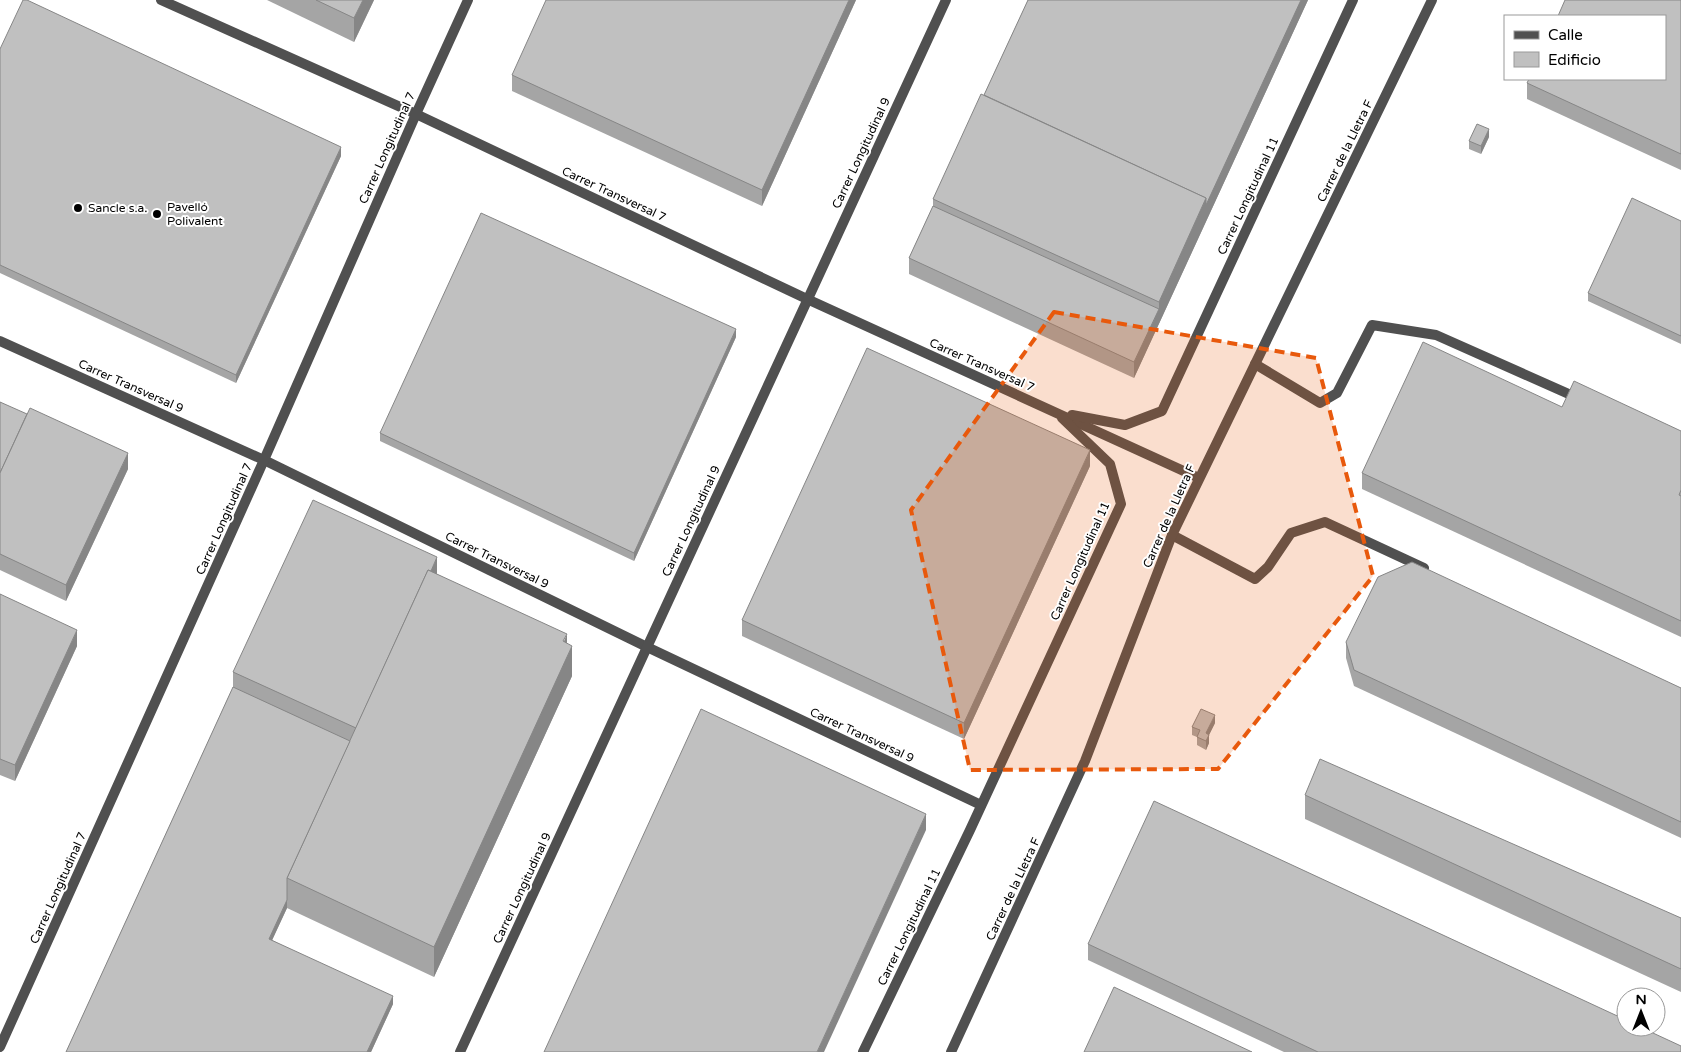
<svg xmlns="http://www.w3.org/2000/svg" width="1681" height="1052" font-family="'Varela Round',sans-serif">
<rect width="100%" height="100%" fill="#fff"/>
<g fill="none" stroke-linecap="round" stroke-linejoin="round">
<g stroke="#505050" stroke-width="10">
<path d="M 161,0 L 416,114 L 807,299 L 1199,478"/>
<path d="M 0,341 L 264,460 L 647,647 L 981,805"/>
<path d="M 1255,364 L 1320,403 L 1337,393 L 1372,325 L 1436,335 L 1580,399"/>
<path d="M 1072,415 L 1125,425 L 1162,411 L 1353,0"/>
<path d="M 1172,535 L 1255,579 L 1268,567 L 1291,533 L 1325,522 L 1424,568"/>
<path d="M 0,1047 L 264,460 L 416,114 L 468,0"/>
<path d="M 460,1052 L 946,0"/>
<path d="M 863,1052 L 970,830 L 1121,504 L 1110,464 L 1062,418"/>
</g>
<path stroke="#505050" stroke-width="10" d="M 951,1052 L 1085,761 L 1172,535 L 1432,0"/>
</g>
<g fill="#a5a5a5">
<path d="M 267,0 L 374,0 L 354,42 Z"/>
<path d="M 856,0 L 762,206 L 512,91 L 512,75 Z"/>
<path d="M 1028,0 L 1308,0 L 1134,378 L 909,274 L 909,258 L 933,206 L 933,199 L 984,95 Z"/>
<path d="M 1681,0 L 1681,170 L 1527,99 L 1527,83 Z"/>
<path d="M 0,49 L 341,156 L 236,383 L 0,273 Z"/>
<path d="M 1489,137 L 1481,154 L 1469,149 L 1469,141 Z"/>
<path d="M 1681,221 L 1681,344 L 1588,301 L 1588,293 Z"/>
<path d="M 736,337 L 634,561 L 380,441 L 380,433 Z"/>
<path d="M 0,402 L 128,469 L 66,601 L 0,570 Z"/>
<path d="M 1562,407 L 1681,431 L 1681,637 L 1362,489 L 1362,473 Z"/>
<path d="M 1090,466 L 964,739 L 742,636 L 742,620 Z"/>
<path d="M 437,574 L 567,643 L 572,676 L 434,977 L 287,908 L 272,940 L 393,1004 L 371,1052 L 66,1052 L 233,687 L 233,672 Z"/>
<path d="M 0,594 L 77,646 L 15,781 L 0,775 Z"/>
<path d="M 1346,642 L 1681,688 L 1681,838 L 1354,686 L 1346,658 Z"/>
<path d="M 1215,723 L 1209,735 L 1209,743 L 1206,750 L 1197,745 L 1197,737 L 1192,735 L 1192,727 Z"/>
<path d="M 1305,795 L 1681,918 L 1681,992 L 1305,819 Z"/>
<path d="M 1088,944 L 1681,1052 L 1284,1052 L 1088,960 Z"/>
</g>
<g fill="#868686">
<path d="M 363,0 L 374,0 L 354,42 L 354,18 Z"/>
<path d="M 849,0 L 856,0 L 762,206 L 762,190 Z"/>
<path d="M 1301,0 L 1308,0 L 1134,378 L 1134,362 L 1159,309 L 1159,302 L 1206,198 Z"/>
<path d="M 1489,129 L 1489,137 L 1481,154 L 1481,146 Z"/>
<path d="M 341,147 L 341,156 L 236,383 L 236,375 Z"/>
<path d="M 736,329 L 736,337 L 634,561 L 634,553 Z"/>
<path d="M 1090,450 L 1090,466 L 964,739 L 964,723 Z"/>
<path d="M 128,453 L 128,469 L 66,601 L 66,585 Z"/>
<path d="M 437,557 L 437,581 L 358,730 Z"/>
<path d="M 77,630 L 77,646 L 15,781 L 15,765 Z"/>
<path d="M 567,634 L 567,657 L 572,646 L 572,676 L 434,977 L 434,947 Z"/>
<path d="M 1215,715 L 1215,723 L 1209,735 L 1209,743 L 1206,750 L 1206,733 Z"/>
<path d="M 926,814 L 926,830 L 824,1052 L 817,1052 Z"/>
<path d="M 287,900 L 287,908 L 269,947 L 269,939 Z"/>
<path d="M 393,996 L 393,1004 L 371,1052 L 367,1052 Z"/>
</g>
<g fill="#c0c0c0" stroke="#868686">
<path d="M 23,0 L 27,0 L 341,147 L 236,375 L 0,265 L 0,49 Z"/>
<path d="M 316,0 L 363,0 L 354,18 Z"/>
<path d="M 546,0 L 849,0 L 762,190 L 512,75 Z"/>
<path d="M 1028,0 L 1301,0 L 1206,205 L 1206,198 L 984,95 Z"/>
<path d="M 1565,0 L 1681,0 L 1681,154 L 1527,83 L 1529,79 L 1665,79 L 1665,16 L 1558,16 Z"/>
<path d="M 981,94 L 1206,198 L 1159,302 L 933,199 Z"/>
<path d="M 1477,124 L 1489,129 L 1481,146 L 1469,141 Z"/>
<path d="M 1632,198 L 1681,221 L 1681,336 L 1588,293 Z"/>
<path d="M 933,206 L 1159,309 L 1134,362 L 909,258 Z"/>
<path d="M 481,213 L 736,329 L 634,553 L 380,433 Z"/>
<path d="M 1423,342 L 1562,407 L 1574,381 L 1681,431 L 1681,490 L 1679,495 L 1681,496 L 1681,621 L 1362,473 Z"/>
<path d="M 867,348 L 1090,450 L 964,723 L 742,620 Z"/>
<path d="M 0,402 L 27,414 L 0,473 Z"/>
<path d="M 30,408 L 128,453 L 66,585 L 0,554 L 0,473 Z"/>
<path d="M 313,500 L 437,557 L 431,571 L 428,570 L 356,728 L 233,672 Z"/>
<path d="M 1412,562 L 1681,688 L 1681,822 L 1354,670 L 1346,642 L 1378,577 Z"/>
<path d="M 428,570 L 567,634 L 563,641 L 572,646 L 434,947 L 287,878 Z"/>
<path d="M 0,594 L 77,630 L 15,765 L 0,759 Z"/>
<path d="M 233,687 L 350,741 L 287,878 L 287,900 L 269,939 L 393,996 L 367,1052 L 66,1052 Z"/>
<path d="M 701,709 L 926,814 L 817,1052 L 544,1052 Z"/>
<path d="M 1201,709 L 1215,715 L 1206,733 L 1209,735 L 1206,741 L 1197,737 L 1200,730 L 1192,727 Z"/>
<path d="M 1320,759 L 1681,918 L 1681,969 L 1305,795 Z"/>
<path d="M 1154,801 L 1626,1020 L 1626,1027 L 1640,1027 L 1681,1046 L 1681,1052 L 1318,1052 L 1088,944 Z"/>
<path d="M 1114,987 L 1252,1052 L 1084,1052 Z"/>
</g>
<path fill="#e8590c" fill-opacity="0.2" stroke="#e8590c" stroke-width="4" stroke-dasharray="10 6" stroke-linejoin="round" d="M 1054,312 L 1316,358 L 1373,576 L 1218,769 L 970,770 L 911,510 Z"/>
<g fill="#000" stroke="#fff" stroke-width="2">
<circle cx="78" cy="208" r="5"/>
<circle cx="157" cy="214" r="5"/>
</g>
<g text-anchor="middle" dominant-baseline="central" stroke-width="4" stroke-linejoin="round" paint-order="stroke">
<g font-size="12" fill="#000" stroke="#fff">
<text transform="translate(387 148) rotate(-66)">Carrer Longitudinal 7</text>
<text transform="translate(1345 151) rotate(-64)">Carrer de la Lletra F</text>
<text transform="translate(861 153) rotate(-65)">Carrer Longitudinal 9</text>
<text transform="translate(614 194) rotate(25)">Carrer Transversal 7</text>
<text transform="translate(1248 196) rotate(-65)">Carrer Longitudinal 11</text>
<text transform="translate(982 365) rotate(24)">Carrer Transversal 7</text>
<text transform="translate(131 386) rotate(24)">Carrer Transversal 9</text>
<text transform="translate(1169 516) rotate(-66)">Carrer de la Lletra F</text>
<text transform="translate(224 519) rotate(-66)">Carrer Longitudinal 7</text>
<text transform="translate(691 521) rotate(-65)">Carrer Longitudinal 9</text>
<text transform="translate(497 560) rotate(26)">Carrer Transversal 9</text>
<text transform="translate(1080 561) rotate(-66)">Carrer Longitudinal 11</text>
<text transform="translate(862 735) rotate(25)">Carrer Transversal 9</text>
<text transform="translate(58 888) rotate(-66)">Carrer Longitudinal 7</text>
<text transform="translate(522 888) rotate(-65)">Carrer Longitudinal 9</text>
<text transform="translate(1013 889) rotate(-65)">Carrer de la Lletra F</text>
<text transform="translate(909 927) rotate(-64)">Carrer Longitudinal 11</text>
</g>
<g font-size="12" fill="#000" stroke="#fff" text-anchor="start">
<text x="167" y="207">Pavelló<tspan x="167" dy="14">Polivalent</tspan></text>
<text x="88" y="208">Sancle s.a.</text>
</g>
</g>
<rect x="1504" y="15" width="162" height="65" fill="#ffffff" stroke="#999999"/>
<rect x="1514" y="31" width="25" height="8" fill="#505050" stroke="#999999"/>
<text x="1548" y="40" font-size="15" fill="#000000">Calle</text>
<rect x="1514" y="52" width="25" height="15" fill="#c0c0c0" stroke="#999999"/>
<text x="1548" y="65" font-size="15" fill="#000000">Edificio</text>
<g transform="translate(1641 1012)"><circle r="24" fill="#ffffff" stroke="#999999"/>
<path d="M0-4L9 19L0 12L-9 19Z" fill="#000000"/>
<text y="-8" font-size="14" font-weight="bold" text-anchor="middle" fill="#000000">N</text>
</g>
</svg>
